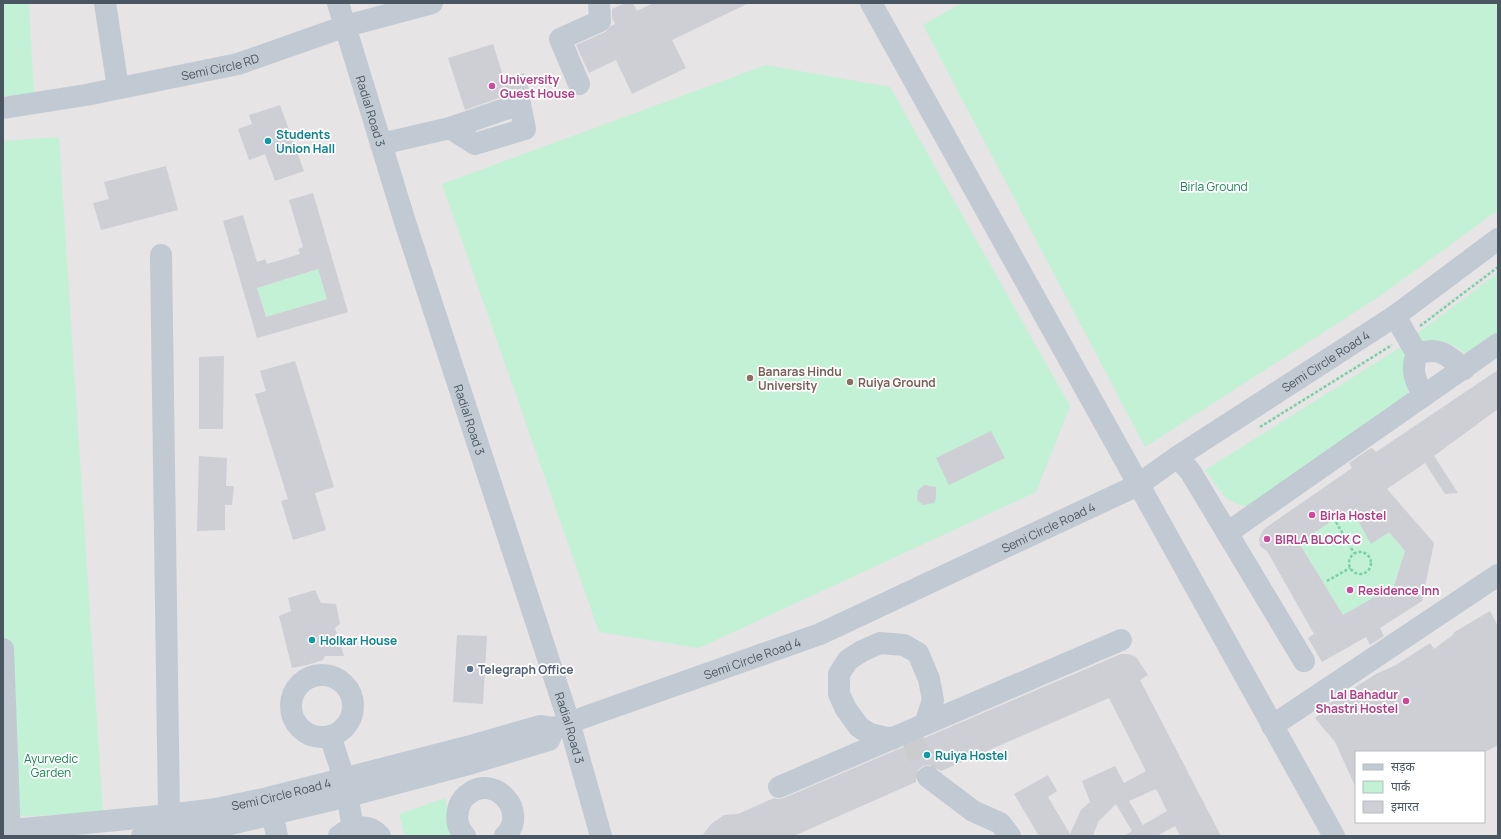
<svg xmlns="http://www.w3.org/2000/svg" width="1501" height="839" font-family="Manrope,'Noto Sans Devanagari',sans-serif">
<rect width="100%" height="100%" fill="#f5f3f3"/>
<path fill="#e6e4e5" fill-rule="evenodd" d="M 3,3 L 1498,3 L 1498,836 L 3,836 ZM 1356,752 L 1484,752 L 1484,822 L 1356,822 Z"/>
<g fill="#c3f1d5">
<path d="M 3,3 L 29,3 L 34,95 L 3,96 Z"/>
<path d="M 962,3 L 1498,3 L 1498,210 L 1380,296 L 1145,447 L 923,25 Z"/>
<path d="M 766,65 L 890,87 L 1070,406 L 1036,492 L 699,648 L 599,632 L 442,184 Z"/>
<path d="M 59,137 L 103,813 L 3,817 L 3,141 Z"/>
<path d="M 318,269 L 327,299 L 266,317 L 257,288 Z"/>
<path d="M 1498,273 L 1498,335 L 1468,357 C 1463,350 1451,343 1443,343 C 1436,342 1429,344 1423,345 L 1415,335 Z"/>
<path d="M 1404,345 L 1409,353 L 1405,375 L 1409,399 L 1252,507 L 1236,504 L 1224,496 L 1205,470 Z"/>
<path d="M 1351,508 L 1371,544 L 1389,532 L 1405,551 L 1394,586 L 1343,615 L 1299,543 Z"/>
<path d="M 445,798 L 455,836 L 405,836 L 399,814 Z"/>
</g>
<g fill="#cdcfd5" fill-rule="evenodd">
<path d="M 625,3 L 633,3 L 637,11 L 653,3 L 749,3 L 672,40 L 686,68 L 632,94 L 616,60 L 589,73 L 576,45 L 605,32 L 611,26 L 615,24 L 612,18 L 612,9 Z"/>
<path d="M 493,44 L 504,79 L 524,73 L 530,93 L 527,94 L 523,92 L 516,92 L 465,110 L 448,58 Z"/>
<path d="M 280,105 L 304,171 L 275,181 L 265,154 L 249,160 L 238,129 L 252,124 L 249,115 Z"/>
<path d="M 166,166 L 178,210 L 101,230 L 93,203 L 109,199 L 104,182 Z"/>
<path d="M 313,193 L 348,312 L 257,338 L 223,221 L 243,215 L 257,262 L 265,259 L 267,264 L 300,254 L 298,249 L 303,247 L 289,200 ZM 318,269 L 327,299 L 266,317 L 257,288 Z"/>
<path d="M 224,356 L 223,429 L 199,429 L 199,357 Z"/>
<path d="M 295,361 L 334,487 L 315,493 L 326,530 L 293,540 L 281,501 L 288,499 L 255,394 L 266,391 L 260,371 Z"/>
<path d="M 1498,370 L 1498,409 L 1434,456 L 1458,493 L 1445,494 L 1425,463 L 1387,489 L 1434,543 L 1422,601 L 1380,628 L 1384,636 L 1370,645 L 1366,637 L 1322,662 L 1308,638 L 1314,634 L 1267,551 L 1260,546 L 1259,539 L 1261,534 L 1264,529 L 1352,468 L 1349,463 L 1368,450 L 1372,448 L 1376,452 ZM 1351,508 L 1371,544 L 1389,532 L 1405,551 L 1394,586 L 1343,615 L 1299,543 Z"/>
<path d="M 991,431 L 1005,458 L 949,485 L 936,458 Z"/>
<path d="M 199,456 L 227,458 L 226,486 L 234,486 L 232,505 L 225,505 L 225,530 L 197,531 Z"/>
<path d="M 924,485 L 936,487 L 936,498 L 934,503 L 923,505 L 917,500 L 918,490 Z"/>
<path d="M 315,590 L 321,603 L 336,604 L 340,624 L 335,628 L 344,656 L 325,656 L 323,660 L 307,665 L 292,668 L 279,616 L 291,611 L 288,598 Z"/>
<path d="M 1490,611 L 1498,626 L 1498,745 L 1485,752 L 1356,752 L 1356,788 L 1335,742 L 1315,718 L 1327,710 L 1325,706 L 1376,674 L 1396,665 L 1430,643 L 1434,649 L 1454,634 L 1453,633 Z"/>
<path d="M 457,635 L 487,636 L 483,704 L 453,702 Z"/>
<path d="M 1121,654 L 1129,654 L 1136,657 L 1148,675 L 1140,680 L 1221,836 L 1180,836 L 1175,826 L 1157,836 L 1124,836 L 1132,831 L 1116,804 L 1098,822 L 1093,836 L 1039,836 L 1014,794 L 1048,775 L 1057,791 L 1048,797 L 1070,834 L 1081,810 L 1090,802 L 1082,781 L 1115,766 L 1124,783 L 1146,771 L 1109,698 L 941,771 L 930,765 L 923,766 L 918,770 L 916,775 L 916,782 L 794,836 L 702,836 L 711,824 L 724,815 L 738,814 L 774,798 L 778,799 L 784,798 ZM 1156,789 L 1167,811 L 1143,825 L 1129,801 Z"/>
</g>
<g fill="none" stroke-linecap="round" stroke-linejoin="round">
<path stroke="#caccce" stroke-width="22" stroke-dasharray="22 11" stroke-linecap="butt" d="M 912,738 L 928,777"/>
<g stroke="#7ad0a6" stroke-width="2.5" stroke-dasharray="3 2" stroke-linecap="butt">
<path d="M 1420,326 L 1498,267"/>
<path d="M 1260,427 L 1392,345"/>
<path d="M 1336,522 L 1354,553"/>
<circle cx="1360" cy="563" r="11"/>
<path d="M 1327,581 L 1350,568"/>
</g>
<g stroke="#c1cad2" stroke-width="22">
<path d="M 105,3 L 118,88"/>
<path id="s1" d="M 338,3 L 405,222 L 569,722 L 601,836"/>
<path d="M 871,3 L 1334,836"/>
<path d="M 579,84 L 560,39 L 600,21 L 599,3"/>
<path id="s2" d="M 3,108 L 86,95 L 238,64 L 346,26 L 432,3"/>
<path d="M 381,144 L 450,128 L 520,104 L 525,129 L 475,144 L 450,128"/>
<path d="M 161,255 L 169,815"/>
<path d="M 1395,316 L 1417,354"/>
<path d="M 1424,396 C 1416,383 1410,370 1417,354 C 1439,346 1448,355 1464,369"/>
<path d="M 1177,457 L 1190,471 L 1304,661"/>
<path d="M 1227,533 L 1498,344"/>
<path d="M 3,649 L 10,836"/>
<circle cx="322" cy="706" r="31"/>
<path d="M 1272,726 L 1498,575"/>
<path d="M 330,736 L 344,778 L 353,828"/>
<path d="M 892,739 L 870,734 L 859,727 L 846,709 L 839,694 L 839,674 L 848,660 L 862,651 L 880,643 L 904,645 L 918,653 L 929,679 L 933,700 L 925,724"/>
<path d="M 928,777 L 973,811 L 1000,823 L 1010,836"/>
<path d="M 779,787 L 1121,640"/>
<path d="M 269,800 L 277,836"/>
<path id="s3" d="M 3,831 L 169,815 L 216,809 L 268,798 L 467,747 L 540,726 L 554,728 L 820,634 L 1138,485 L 1177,457 L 1395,316 L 1498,239"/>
<path d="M 142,836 L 218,827 L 348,796 L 472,763 L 549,740 L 554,728"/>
<path d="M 339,836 C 351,826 369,823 380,836"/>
<path d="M 465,836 C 458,829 456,820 458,811 C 459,804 462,799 467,795 C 493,772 530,811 505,836"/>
</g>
</g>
<g fill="#d1479c" stroke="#fff" stroke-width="1.5">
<circle cx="492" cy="86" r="4"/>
<circle cx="1312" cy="515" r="4"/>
<circle cx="1267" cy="539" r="4"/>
<circle cx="1350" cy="590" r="4"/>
<circle cx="1406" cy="701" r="4"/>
</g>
<g fill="#0f9aa8" stroke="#fff" stroke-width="1.5">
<circle cx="268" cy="141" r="4"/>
<circle cx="312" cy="640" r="4"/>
<circle cx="927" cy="755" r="4"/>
</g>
<g fill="#8d6e63" stroke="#fff" stroke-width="1.5">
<circle cx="750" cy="378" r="4"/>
<circle cx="850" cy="382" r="4"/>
</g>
<circle fill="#5c6f8a" stroke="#fff" stroke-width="1.5" cx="470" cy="669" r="4"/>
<g text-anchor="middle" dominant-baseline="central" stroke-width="3.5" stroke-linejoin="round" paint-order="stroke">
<g font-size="12" fill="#4a5661" stroke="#fff">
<text stroke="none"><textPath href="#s2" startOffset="221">Semi Circle RD</textPath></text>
<text stroke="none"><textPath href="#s1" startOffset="113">Radial Road 3</textPath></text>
<text stroke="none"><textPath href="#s3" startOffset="1421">Semi Circle Road 4</textPath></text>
<text stroke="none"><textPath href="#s1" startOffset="437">Radial Road 3</textPath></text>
<text stroke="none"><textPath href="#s3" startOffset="1097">Semi Circle Road 4</textPath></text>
<text stroke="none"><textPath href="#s3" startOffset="773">Semi Circle Road 4</textPath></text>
<text stroke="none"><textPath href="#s1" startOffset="761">Radial Road 3</textPath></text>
<text stroke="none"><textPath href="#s3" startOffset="281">Semi Circle Road 4</textPath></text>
</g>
<g font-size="12" font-weight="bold" fill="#b23c85" stroke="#fff" text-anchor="start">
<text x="500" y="79">University<tspan x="500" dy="14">Guest House</tspan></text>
<text x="1320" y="515">Birla Hostel</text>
<text x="1275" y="539">BIRLA BLOCK C</text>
<text x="1358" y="590">Residence Inn</text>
<text x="1398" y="694" text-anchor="end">Lal Bahadur<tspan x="1398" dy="14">Shastri Hostel</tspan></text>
</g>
<g font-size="12" font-weight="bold" fill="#0d838f" stroke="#fff" text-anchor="start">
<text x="276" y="134">Students<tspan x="276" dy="14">Union Hall</tspan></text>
<text x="320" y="640">Holkar House</text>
<text x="935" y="755">Ruiya Hostel</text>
</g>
<g font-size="12" fill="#17864f" stroke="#fff">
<text x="1214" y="186">Birla Ground</text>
<text x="51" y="758">Ayurvedic<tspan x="51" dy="14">Garden</tspan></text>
</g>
<g font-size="12" font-weight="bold" fill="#785e54" stroke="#fff" text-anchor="start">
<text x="758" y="371">Banaras Hindu<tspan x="758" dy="14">University</tspan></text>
<text x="858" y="382">Ruiya Ground</text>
</g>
<g font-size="12" font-weight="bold" fill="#4e5e75" stroke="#fff" text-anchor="start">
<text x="478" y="669">Telegraph Office</text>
</g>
</g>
<rect width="1501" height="839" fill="none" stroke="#4a5661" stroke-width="8"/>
<rect x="1355" y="751" width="130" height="72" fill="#ffffff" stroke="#b7bbc0"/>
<rect x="1363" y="764" width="20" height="6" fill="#c1cad2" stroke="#b7bbc0"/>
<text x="1391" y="771" font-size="12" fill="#4a5661">सड़क</text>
<rect x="1363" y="781" width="20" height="12" fill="#c3f1d5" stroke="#b7bbc0"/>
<text x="1391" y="791" font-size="12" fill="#4a5661">पार्क</text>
<rect x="1363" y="801" width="20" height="12" fill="#cdcfd5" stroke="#b7bbc0"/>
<text x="1391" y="811" font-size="12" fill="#4a5661">इमारत</text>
</svg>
